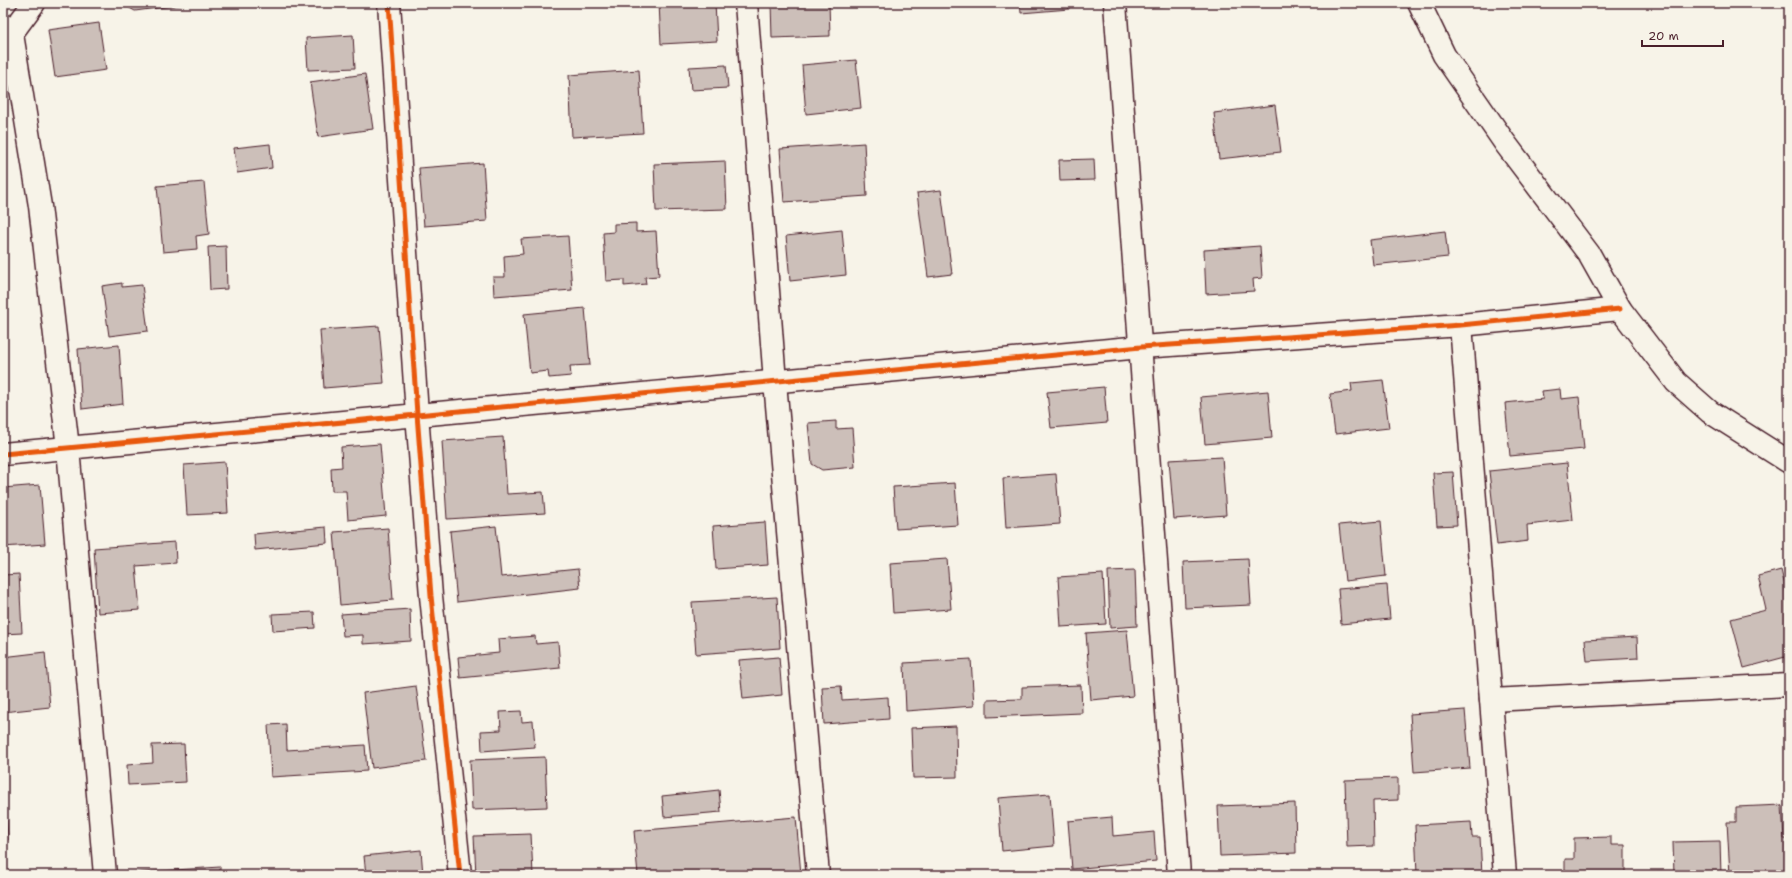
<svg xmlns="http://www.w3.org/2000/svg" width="1792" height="878" font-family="'Shantell Sans',sans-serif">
<rect width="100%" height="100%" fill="#f7f3e8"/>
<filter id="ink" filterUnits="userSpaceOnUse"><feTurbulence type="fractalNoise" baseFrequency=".025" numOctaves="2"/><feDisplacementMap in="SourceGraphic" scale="8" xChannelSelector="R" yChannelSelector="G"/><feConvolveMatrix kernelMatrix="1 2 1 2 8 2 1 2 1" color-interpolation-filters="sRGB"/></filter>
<g filter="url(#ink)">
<g fill="#ccbfb9" stroke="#4a1f2b">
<path d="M 124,3 L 195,3 L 135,11 L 124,5 Z"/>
<path d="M 659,3 L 715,3 L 717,41 L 661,44 Z"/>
<path d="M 771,3 L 829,3 L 830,36 L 772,38 Z"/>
<path d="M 1020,3 L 1069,3 L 1069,9 L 1021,13 Z"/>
<path d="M 1149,3 L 1187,3 L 1187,4 L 1149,7 Z"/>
<path d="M 99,23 L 106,70 L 55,77 L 48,30 Z"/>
<path d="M 353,35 L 355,68 L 308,70 L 306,38 Z"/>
<path d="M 856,60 L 861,108 L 806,114 L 802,65 Z"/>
<path d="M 726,65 L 728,88 L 691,90 L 689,67 Z"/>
<path d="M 639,70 L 643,133 L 572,137 L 569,75 Z"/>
<path d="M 365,74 L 373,129 L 318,137 L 310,82 Z"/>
<path d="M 1275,105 L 1281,152 L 1219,159 L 1214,113 Z"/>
<path d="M 864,143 L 867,196 L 784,202 L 780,149 Z"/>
<path d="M 270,144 L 272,168 L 237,173 L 234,148 Z"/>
<path d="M 1094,159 L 1095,180 L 1060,181 L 1059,160 Z"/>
<path d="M 725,161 L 727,209 L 656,211 L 654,164 Z"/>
<path d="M 483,163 L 487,221 L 424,226 L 419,168 Z"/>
<path d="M 204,182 L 209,234 L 196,236 L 197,249 L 163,252 L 157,186 Z"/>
<path d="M 941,190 L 952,274 L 928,277 L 917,193 Z"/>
<path d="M 636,223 L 636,232 L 656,231 L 659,276 L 645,277 L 646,284 L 624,286 L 624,280 L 606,281 L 603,233 L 614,232 L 614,224 Z"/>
<path d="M 842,230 L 846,275 L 790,281 L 786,236 Z"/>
<path d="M 1445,231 L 1448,257 L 1373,265 L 1370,240 Z"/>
<path d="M 568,236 L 572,290 L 494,296 L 493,277 L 505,277 L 504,256 L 523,254 L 521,239 Z"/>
<path d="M 226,246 L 227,289 L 210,290 L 208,247 Z"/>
<path d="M 1260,246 L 1262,278 L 1253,279 L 1254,291 L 1206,294 L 1204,250 Z"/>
<path d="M 122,283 L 122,287 L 142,285 L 148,331 L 109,336 L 102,286 Z"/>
<path d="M 585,308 L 590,365 L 570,366 L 571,376 L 549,378 L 548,371 L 530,373 L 524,314 Z"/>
<path d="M 379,326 L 384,383 L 324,388 L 320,330 Z"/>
<path d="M 119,345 L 123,404 L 82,409 L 78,349 Z"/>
<path d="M 1383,380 L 1389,428 L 1335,434 L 1330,394 L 1352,391 L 1351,383 Z"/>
<path d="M 1104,387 L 1107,423 L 1051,428 L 1047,392 Z"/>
<path d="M 1560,389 L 1561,399 L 1579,397 L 1584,449 L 1510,456 L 1505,403 L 1543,399 L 1542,391 Z"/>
<path d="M 1268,391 L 1272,438 L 1205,444 L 1201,397 Z"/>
<path d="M 836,421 L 836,429 L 852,428 L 855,467 L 822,470 L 812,464 L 808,423 Z"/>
<path d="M 503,437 L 507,494 L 543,492 L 545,513 L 447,519 L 442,441 Z"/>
<path d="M 380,444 L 386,516 L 348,520 L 346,491 L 332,491 L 331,468 L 342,467 L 341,447 Z"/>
<path d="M 1222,457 L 1226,515 L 1174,519 L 1169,460 Z"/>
<path d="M 225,462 L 228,513 L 187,515 L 184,465 Z"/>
<path d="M 1567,463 L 1573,520 L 1527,525 L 1528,541 L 1497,545 L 1489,471 Z"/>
<path d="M 1453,472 L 1457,525 L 1437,526 L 1433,473 Z"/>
<path d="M 1056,474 L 1060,524 L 1006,528 L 1003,478 Z"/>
<path d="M 955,483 L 958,525 L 896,529 L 893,487 Z"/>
<path d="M 40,485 L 45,544 L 3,547 L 3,488 Z"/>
<path d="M 1381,521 L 1386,576 L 1345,581 L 1339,525 Z"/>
<path d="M 765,522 L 768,565 L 716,569 L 713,526 Z"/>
<path d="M 496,526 L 501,577 L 578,569 L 580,588 L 457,602 L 450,531 Z"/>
<path d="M 326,527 L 327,543 L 255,550 L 254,534 Z"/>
<path d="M 388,528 L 393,600 L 340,605 L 334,532 Z"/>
<path d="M 175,542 L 176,563 L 136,566 L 140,610 L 98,613 L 94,548 Z"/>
<path d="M 947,559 L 951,609 L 893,613 L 890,563 Z"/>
<path d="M 1248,559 L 1251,605 L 1185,608 L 1183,562 Z"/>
<path d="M 1135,570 L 1137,626 L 1110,628 L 1108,571 Z"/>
<path d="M 1781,570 L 1789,603 L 1789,656 L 1744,668 L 1731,619 L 1766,610 L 1758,576 Z"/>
<path d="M 19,574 L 22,633 L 3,634 L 3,575 Z"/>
<path d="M 1103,574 L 1106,624 L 1061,627 L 1058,577 Z"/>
<path d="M 1387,585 L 1390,619 L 1341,624 L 1338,589 Z"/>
<path d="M 777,597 L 780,648 L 696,654 L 692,602 Z"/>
<path d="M 410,609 L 411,641 L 363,644 L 363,635 L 343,636 L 341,614 Z"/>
<path d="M 314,612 L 315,628 L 273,631 L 272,614 Z"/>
<path d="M 1127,630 L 1133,696 L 1091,700 L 1086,633 Z"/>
<path d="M 535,636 L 536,644 L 558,642 L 560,668 L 460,678 L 458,657 L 499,653 L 498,639 Z"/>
<path d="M 1637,637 L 1638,658 L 1587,661 L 1585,640 Z"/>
<path d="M 45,652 L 50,707 L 3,712 L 3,657 Z"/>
<path d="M 779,657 L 782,695 L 743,699 L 739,660 Z"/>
<path d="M 971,659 L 974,706 L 906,711 L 904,663 Z"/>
<path d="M 1081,685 L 1082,713 L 987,717 L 987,700 L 1022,699 L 1022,687 Z"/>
<path d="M 416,686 L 426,761 L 372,768 L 363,693 Z"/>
<path d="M 841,686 L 842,700 L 888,697 L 889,719 L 824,724 L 822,687 Z"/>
<path d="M 1465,710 L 1470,768 L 1414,772 L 1410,714 Z"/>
<path d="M 521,711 L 522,722 L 533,721 L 535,747 L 482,751 L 481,731 L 501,730 L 500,712 Z"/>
<path d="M 286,724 L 287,750 L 365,745 L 367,771 L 271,777 L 268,725 Z"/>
<path d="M 956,726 L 957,777 L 913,778 L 911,728 Z"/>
<path d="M 184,744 L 186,782 L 128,785 L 127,765 L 153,763 L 152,745 Z"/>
<path d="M 545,757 L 547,807 L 472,810 L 470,760 Z"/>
<path d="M 1398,778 L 1398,800 L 1373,801 L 1374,846 L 1347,847 L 1345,780 Z"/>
<path d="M 719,790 L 721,812 L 664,817 L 662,796 Z"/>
<path d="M 1050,794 L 1054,846 L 1002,851 L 998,798 Z"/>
<path d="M 1295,803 L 1296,853 L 1220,856 L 1218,806 Z"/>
<path d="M 1782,805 L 1784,839 L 1789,839 L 1789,875 L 1730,875 L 1727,822 L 1736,822 L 1736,807 Z"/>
<path d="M 796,817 L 801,875 L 638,875 L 634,831 Z"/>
<path d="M 1112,817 L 1113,836 L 1154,832 L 1156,861 L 1072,869 L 1068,821 Z"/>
<path d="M 3,820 L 7,820 L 8,840 L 3,841 Z"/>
<path d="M 1471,822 L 1472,837 L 1480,837 L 1482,875 L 1417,875 L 1415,825 Z"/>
<path d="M 531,834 L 533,875 L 476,875 L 474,836 Z"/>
<path d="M 1611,837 L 1611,845 L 1625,845 L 1625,875 L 1565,875 L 1565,859 L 1574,859 L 1574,838 Z"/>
<path d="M 1720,841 L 1721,875 L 1674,875 L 1673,842 Z"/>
<path d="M 421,850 L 423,875 L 366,875 L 364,856 Z"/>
<path d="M 220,867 L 220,875 L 131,875 L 130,873 Z"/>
</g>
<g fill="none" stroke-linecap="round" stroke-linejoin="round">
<g stroke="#4a1f2b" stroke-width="25">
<g id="minor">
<path d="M 389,3 L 417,414 L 431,596 L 460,875"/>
<path d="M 746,3 L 775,382 L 818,875"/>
<path d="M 1115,3 L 1179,875"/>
<path d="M 1419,3 L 1444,55 L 1505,143 L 1589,254 L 1620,309 L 1676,382 L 1710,412 L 1789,462"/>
<path d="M 3,25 L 12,34 L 40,206 L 68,448 L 105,875"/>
<path d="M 3,45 L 34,3"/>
<path d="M 1461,325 L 1505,875"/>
<path d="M 3,454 L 1141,347 L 1461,325 L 1620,309"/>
<path d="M 1491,700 L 1789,685"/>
</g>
</g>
<use href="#minor" stroke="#f7f3e8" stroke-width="22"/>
<g stroke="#f7f3e8" stroke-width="8">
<g id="cycleway">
<path d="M 389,3 L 417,414 L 431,596 L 460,875"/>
<path d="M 3,454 L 1141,347 L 1461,325 L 1620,309"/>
</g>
</g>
<use href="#cycleway" stroke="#e8590c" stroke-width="5"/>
</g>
</g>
<rect width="1792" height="878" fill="none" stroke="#f7f3e8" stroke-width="16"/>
<rect x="8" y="8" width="1776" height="862" fill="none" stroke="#4a1f2b" stroke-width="1.5" filter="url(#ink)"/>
<path d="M1642 40v6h81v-6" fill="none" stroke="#4a1f2b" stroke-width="2"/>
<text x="1648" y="40" font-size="12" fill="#4a1f2b" stroke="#f7f3e8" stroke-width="3" paint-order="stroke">20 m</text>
</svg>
